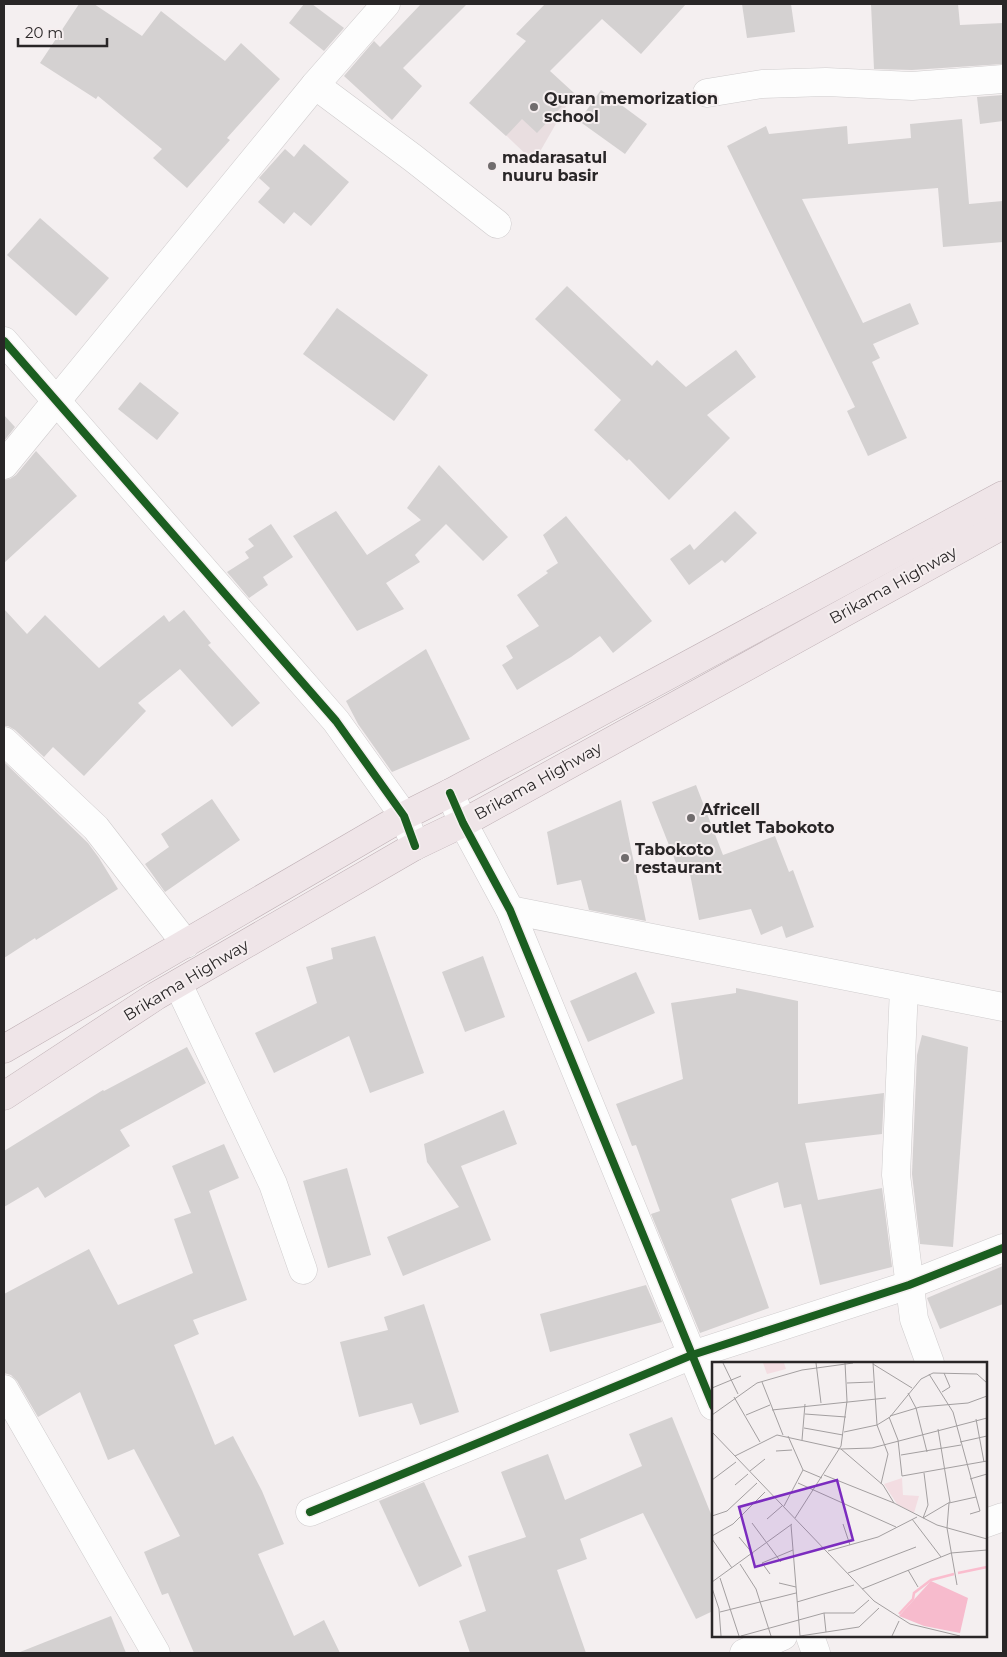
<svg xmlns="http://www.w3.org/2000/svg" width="1007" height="1657" font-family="Montserrat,sans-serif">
<rect width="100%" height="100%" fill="#f4eff0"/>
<path fill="#e9dee0" d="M 573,94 L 534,162 L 490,120 Z"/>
<g fill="#d4d1d1">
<path d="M 79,4 L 94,4 L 142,36 L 161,11 L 225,61 L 241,43 L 280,79 L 227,138 L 230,140 L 187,188 L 153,158 L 162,149 L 98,96 L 96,99 L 40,63 Z"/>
<path d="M 304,4 L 312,4 L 344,28 L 324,51 L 289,23 Z"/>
<path d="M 421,4 L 467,4 L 403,68 L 422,86 L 392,120 L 344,76 L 374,41 L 380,47 Z"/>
<path d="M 545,4 L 686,4 L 641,54 L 602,19 L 550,71 L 574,93 L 537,133 L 522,119 L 506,136 L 469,103 L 526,41 L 516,34 Z"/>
<path d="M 742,4 L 791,4 L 795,32 L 747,38 Z"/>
<path d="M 871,4 L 958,4 L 960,25 L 1003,23 L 1003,64 L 912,70 L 874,69 Z"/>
<path d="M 601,90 L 647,124 L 625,154 L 579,121 Z"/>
<path d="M 1003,95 L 1003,121 L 980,124 L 977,97 Z"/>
<path d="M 962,119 L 969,204 L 1003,201 L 1003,242 L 943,247 L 938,188 L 802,199 L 863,323 L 910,303 L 919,324 L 873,344 L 880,358 L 872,362 L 907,438 L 868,456 L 847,411 L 855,407 L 727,146 L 766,126 L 769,134 L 847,126 L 848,144 L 911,138 L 910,124 Z"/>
<path d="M 304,144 L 349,182 L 311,226 L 294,212 L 284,224 L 258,202 L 270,188 L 259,178 L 285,149 L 294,157 Z"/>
<path d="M 40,218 L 109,278 L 76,316 L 7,255 Z"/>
<path d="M 567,286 L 652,366 L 657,360 L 686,387 L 736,350 L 756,377 L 707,415 L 730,438 L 669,500 L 629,459 L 627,461 L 594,430 L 621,400 L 535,319 Z"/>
<path d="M 337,308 L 428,375 L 394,421 L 303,354 Z"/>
<path d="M 140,382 L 179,413 L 157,440 L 118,409 Z"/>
<path d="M 4,415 L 15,427 L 4,441 Z"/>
<path d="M 36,451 L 77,496 L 4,563 L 4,480 L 10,479 L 16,475 Z"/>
<path d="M 439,465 L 508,537 L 483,561 L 446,524 L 415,555 L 420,562 L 386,583 L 404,609 L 357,631 L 293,536 L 336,511 L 367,555 L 421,520 L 407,508 Z"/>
<path d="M 735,511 L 757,533 L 725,563 L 722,560 L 689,585 L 670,559 L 690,544 L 694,550 Z"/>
<path d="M 566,516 L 652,621 L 613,653 L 600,636 L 571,657 L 517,690 L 502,665 L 513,658 L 506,646 L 539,626 L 517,595 L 548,573 L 546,571 L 558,563 L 543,535 Z"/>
<path d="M 271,524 L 293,557 L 263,577 L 268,585 L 249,598 L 227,572 L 249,558 L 245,552 L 254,546 L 248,539 Z"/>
<path d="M 4,609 L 27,634 L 45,615 L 99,668 L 164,615 L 169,622 L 184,610 L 211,643 L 208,645 L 260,703 L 232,727 L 180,669 L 138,703 L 146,711 L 84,776 L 53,747 L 44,757 L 15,730 L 8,726 L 4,726 Z"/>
<path d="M 426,649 L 470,739 L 392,772 L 358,724 L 346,701 Z"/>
<path d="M 4,762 L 88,843 L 99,858 L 118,889 L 36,940 L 35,938 L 4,958 Z"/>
<path d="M 696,785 L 723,855 L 775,836 L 789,872 L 793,870 L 814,927 L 786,938 L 782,926 L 761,935 L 751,909 L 699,920 L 688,864 L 678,868 L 652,802 Z"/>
<path d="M 212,799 L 240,840 L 165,892 L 145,864 L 169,847 L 161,834 Z"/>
<path d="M 621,800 L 646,921 L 589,910 L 581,880 L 557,885 L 547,832 Z"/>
<path d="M 375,936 L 424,1073 L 370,1093 L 349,1036 L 274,1073 L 255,1033 L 317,1003 L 306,967 L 333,959 L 331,948 Z"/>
<path d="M 483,956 L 505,1017 L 465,1032 L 442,972 Z"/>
<path d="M 636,972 L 655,1013 L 588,1042 L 570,1001 Z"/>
<path d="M 736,988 L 798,1001 L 798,1104 L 884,1093 L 882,1134 L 805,1143 L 818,1200 L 882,1188 L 892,1267 L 820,1285 L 801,1204 L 784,1208 L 778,1182 L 731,1199 L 769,1308 L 700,1333 L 651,1214 L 660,1211 L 636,1145 L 632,1146 L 616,1104 L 683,1079 L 671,1003 L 736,993 Z"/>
<path d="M 922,1035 L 968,1047 L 953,1247 L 920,1244 L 912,1174 L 917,1055 Z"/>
<path d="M 187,1047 L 206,1083 L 120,1130 L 130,1146 L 45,1198 L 38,1187 L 4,1207 L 4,1151 L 103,1090 L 104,1091 Z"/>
<path d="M 504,1110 L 517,1144 L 461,1166 L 491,1240 L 403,1276 L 387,1237 L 459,1207 L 427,1162 L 424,1144 Z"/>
<path d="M 224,1144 L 239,1178 L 209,1191 L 247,1300 L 193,1320 L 199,1334 L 174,1345 L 215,1445 L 233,1436 L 262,1491 L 284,1544 L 258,1554 L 294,1636 L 324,1620 L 340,1653 L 194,1653 L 168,1593 L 162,1595 L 144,1552 L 180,1536 L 134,1449 L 108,1460 L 80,1392 L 38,1417 L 17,1381 L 11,1375 L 4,1373 L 4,1294 L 89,1249 L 118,1305 L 193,1273 L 174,1219 L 191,1213 L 172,1166 Z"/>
<path d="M 347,1168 L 371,1255 L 328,1268 L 303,1181 Z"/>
<path d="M 1003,1266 L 1003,1304 L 940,1329 L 927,1298 Z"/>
<path d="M 646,1285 L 662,1322 L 550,1352 L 540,1314 Z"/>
<path d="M 424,1304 L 459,1412 L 420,1425 L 412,1403 L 359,1417 L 340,1342 L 388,1330 L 384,1317 Z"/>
<path d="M 672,1417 L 713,1519 L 713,1611 L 696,1619 L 643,1513 L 580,1539 L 587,1559 L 557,1570 L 586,1653 L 470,1653 L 459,1621 L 486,1611 L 468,1556 L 526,1537 L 501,1472 L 548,1454 L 565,1500 L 642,1466 L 629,1434 Z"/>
<path d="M 424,1482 L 462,1566 L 419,1587 L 379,1501 Z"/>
<path d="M 111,1616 L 126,1653 L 20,1653 L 20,1652 Z"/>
</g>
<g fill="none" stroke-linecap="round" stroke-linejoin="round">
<g stroke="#cfcccd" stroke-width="29">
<g id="minor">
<path d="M 315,85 L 413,158 L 497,224"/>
<path d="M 707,93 L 762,84 L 826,82 L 912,86 L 1003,79"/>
<path d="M 4,341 L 336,721 L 404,816 L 415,846"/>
<path d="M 4,465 L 315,85 L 386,4"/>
<path d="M 4,741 L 96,828 L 186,944"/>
<path d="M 510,910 L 1003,1007"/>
<path d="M 178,984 L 273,1184 L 303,1270"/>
<path d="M 904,988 L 896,1175 L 914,1319 L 930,1363"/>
<path d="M 4,1389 L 156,1653"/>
<path d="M 310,1512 L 692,1355 L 909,1285 L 1003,1248"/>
<path d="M 986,1523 L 1003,1517"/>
<path d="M 744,1653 L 783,1636"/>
</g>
</g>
<g stroke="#cfcccd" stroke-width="29">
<g id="tertiary">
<path d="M 450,793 L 463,823 L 510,910 L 713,1406"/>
<path d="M 810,1636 L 816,1653"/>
</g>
</g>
<g stroke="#beafb4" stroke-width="29">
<g id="trunk">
<path d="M 4,1049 L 404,816 L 450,793 L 1003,495"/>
<path d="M 4,1096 L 156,996 L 415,846 L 463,823 L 1003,525"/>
</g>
</g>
<use href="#minor" stroke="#fdfdfd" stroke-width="28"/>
<use href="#tertiary" stroke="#fdfdfd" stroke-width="28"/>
<use href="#trunk" stroke="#efe5e8" stroke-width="28"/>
<g stroke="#f5eeef" stroke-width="11">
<g id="cycleway">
<path d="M 4,341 L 336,721 L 404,816 L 415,846"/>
<path d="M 450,793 L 463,823 L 510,910 L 713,1406"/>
<path d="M 310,1512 L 692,1355 L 909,1285 L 1003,1248"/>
</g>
</g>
<use href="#cycleway" stroke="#1b5e20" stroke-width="8"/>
</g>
<g fill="#706c6d" stroke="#f5eeef" stroke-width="2">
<circle cx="534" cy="107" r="5"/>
<circle cx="492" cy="166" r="5"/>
<circle cx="691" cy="818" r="5"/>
<circle cx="625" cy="858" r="5"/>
</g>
<g text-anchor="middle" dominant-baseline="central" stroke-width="4" stroke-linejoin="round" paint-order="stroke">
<g font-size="16" font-weight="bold" fill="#292627" stroke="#f5eeef" text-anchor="start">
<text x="544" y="98">Quran memorization<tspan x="544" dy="18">school</tspan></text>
<text x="502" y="157">madarasatul<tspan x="502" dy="18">nuuru basir</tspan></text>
<text x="701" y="809">Africell<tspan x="701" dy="18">outlet Tabokoto</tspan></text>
<text x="635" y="849">Tabokoto<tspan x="635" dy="18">restaurant</tspan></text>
</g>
<g font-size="16" fill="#292627" stroke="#f5eeef">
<text transform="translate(893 585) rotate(-29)">Brikama Highway</text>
<text transform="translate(538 781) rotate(-29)">Brikama Highway</text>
<text transform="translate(186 980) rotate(-31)">Brikama Highway</text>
</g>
</g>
<g transform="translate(712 1362)">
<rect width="275" height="275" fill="#f4eff0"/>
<path d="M 51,1 L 72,1 L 74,7 L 55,12 ZM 190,116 L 191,133 L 207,134 L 202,151 L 185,142 L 172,122 Z" fill="#f3dde2"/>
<path d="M 219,219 L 256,236 L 248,271 L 212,264 L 187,254 Z" fill="#f7bbcd"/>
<path fill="none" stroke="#fabdce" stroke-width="2.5" d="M 246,211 L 275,205M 187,252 L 201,237 L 202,231 L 219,218 L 242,212"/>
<path fill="none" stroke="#a39fa0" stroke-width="1" d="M 11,1 L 26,32M 104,1 L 109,41M 161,1 L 165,63 L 176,92 L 169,122M 161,2 L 200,26M 217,12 L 241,50 L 268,149 L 258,152M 50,20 L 71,73M 135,21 L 161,20M 0,26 L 29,14M 230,30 L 238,25 L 232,11M 196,31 L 204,46 L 215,90M 22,35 L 48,80M 60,48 L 174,36M 93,52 L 134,55M 0,53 L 45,21 L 90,8 L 141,1M 34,53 L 58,43M 178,54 L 208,45 L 256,41 L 275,34M 177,55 L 186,78 L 190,114 L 275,99M 264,57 L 272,100M 92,66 L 131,73M 0,70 L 162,239 L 198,262 L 248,274M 132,70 L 165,63 L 178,55 L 209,17 L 221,11 L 265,12 L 275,21M 76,74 L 91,108 L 110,116M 90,78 L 93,42M 248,80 L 275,74M 129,87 L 171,123 L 182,141M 64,89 L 80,88M 189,93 L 249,83M 23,94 L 65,73 L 129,87 L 160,86 L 275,56M 38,109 L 53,97M 112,113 L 182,141 L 225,163 L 275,177M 258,117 L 275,112M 0,118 L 24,100M 86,121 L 184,165M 23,123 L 36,112M 72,144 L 91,108M 0,154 L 15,149 L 45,121M 83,156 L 129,84 L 135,39 L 133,1M 211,156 L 238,140 L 226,67M 211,156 L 216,143 L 212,111M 55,157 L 70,144M 200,157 L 229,195M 40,161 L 69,200M 131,162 L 138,183M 79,163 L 88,274 L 147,265 L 167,246M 0,174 L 21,162 L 53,130M 27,175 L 41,192M 0,177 L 20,206M 116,189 L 166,175 L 205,155M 28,202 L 44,227 L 59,274M 196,208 L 206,225M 136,211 L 204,185M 58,212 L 50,201 L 81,188M 8,216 L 27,274M 0,220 L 80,162M 67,221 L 84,225M 245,223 L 235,166 L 237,141 L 264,135M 0,226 L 7,247 L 9,274M 150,227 L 239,191 L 275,188M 85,240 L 142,223M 8,250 L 84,231M 112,251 L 114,270M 29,274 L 112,251 L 142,251 L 157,238M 180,274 L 187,259"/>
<path fill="#7b2cbf" fill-opacity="0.15" stroke="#7b2cbf" stroke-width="2.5" d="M 125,118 L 141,178 L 43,205 L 27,145 Z"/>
<rect width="275" height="275" fill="none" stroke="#292627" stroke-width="2.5"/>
</g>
<rect width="1007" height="1657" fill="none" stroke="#292627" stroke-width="10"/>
<path d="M18 38v8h89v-8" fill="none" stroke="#292627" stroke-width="2.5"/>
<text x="25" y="38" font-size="15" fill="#292627" stroke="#f5eeef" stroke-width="4" paint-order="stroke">20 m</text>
</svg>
